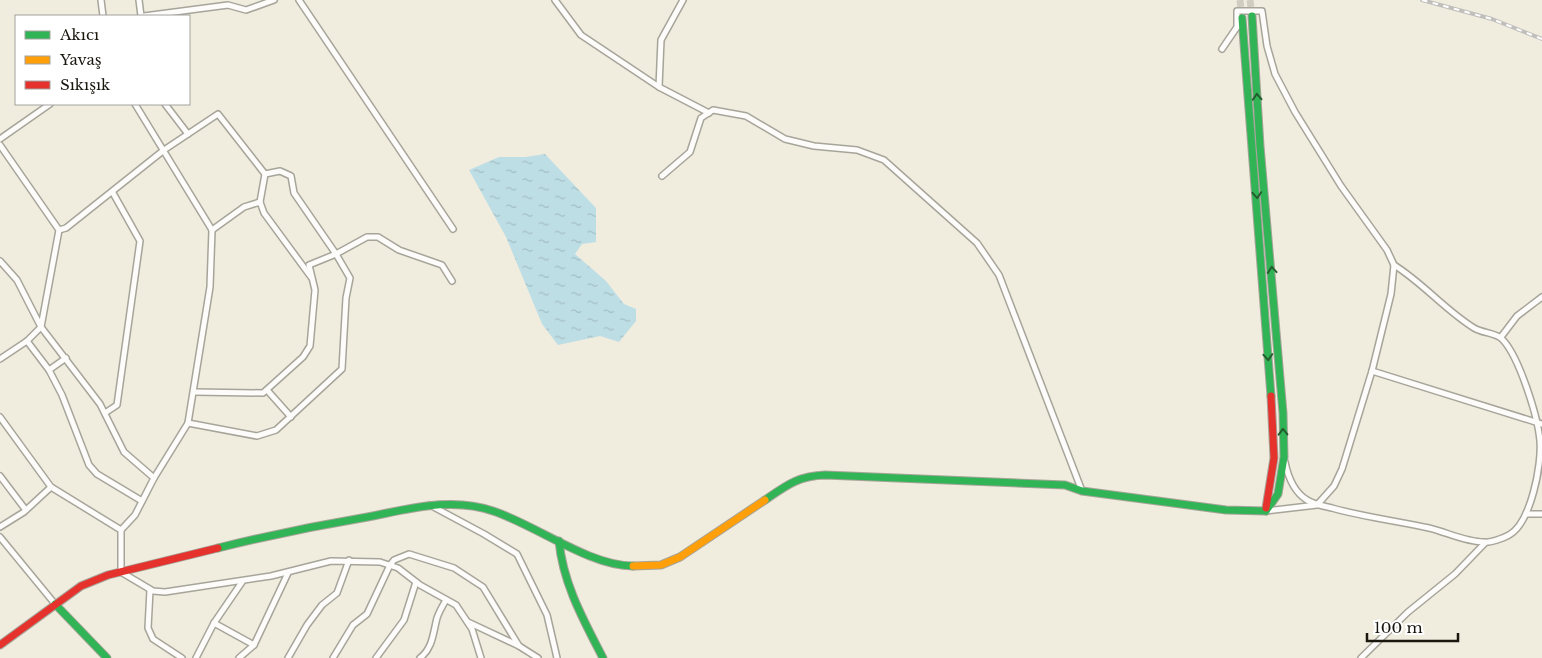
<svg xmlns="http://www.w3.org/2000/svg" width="1542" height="658" font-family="'Libre Baskerville',serif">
<defs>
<pattern id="water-ripples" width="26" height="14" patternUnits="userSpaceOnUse" patternTransform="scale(1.25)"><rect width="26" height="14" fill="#bedee5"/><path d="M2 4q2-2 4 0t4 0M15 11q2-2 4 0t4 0" fill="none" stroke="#a3bec3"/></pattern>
</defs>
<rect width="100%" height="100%" fill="#f0eddf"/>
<path fill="url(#water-ripples)" d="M 545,154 L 596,208 L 596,242 L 582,244 L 575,254 L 606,281 L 624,304 L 636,309 L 636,321 L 619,342 L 600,336 L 558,345 L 542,324 L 506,237 L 469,170 L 499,157 L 525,157 Z"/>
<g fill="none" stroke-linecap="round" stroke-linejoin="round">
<g stroke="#d0cdc0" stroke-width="7" stroke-dasharray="7 3.5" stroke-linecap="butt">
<path d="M 1240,0 L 1242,17"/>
<path d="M 1250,0 L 1252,16"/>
</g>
<g stroke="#a7a49a" stroke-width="8">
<g id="street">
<path d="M 101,0 L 103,16"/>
<path d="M 139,0 L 141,16"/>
<path d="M 299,0 L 453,229"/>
<path d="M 555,0 L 581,35 L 659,87"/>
<path d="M 683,0 L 661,40 L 659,87 L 709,113"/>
<path d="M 144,16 L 228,5 L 246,10 L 274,0"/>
<path d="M 1222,49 L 1237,27 L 1237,11 L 1262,11 L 1267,46 L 1275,74 L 1295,112 L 1341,186 L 1387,250 L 1394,265 L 1391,294 L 1372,371 L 1342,469 L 1334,486 L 1317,505 L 1266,511"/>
<path d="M 135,104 L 212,230 L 210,287 L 188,423 L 154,478 L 135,515 L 121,530 L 121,572 L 153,591 L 165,592 L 271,576 L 331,561 L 380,562 L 398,568 L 420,585 L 456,605 L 472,629 L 481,658"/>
<path d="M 165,104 L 188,134"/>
<path d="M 0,139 L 50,104"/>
<path d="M 0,145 L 59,230 L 41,327 L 27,341 L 0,359"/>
<path d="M 265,174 L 280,171 L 291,176 L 294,193 L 336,254 L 367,237 L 378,237 L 399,250 L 442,265 L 452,281"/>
<path d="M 662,176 L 690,152 L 701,118 L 713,110 L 746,116 L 785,139 L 814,146 L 857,150 L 884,160 L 977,243 L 999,275 L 1082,491"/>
<path d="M 59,230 L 66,228 L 164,150 L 218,114 L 265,174 L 260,202"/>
<path d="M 212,230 L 244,207 L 260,202 L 264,213 L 311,277"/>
<path d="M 0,261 L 17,280 L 41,327 L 100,404 L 124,452 L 154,478"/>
<path d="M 1501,337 L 1517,316 L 1542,297"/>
<path d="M 27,341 L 49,370"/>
<path d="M 66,358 L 49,370 L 62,395 L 89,465 L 97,474 L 142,501"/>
<path d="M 1372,371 L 1542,424"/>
<path d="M 267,390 L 291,417"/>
<path d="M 105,413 L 117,405 L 140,241 L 113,193"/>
<path d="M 0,417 L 51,487 L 121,530"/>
<path d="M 188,423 L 257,436 L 276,430 L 342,369 L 346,298 L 350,278 L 336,254 L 309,265 L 315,290 L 310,346 L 303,357 L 263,393 L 194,392"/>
<path d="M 1285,462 C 1288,477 1294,492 1307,500 C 1315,505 1324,506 1332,508 C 1364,517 1397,521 1429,528 C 1446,532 1466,542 1484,542 C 1490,543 1504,538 1509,535 C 1531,523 1542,464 1540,441 C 1538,417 1519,356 1502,339 C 1496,333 1482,333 1474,328 C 1445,310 1423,283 1394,265"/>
<path d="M 0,476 L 25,509"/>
<path d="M 430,505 L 484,534 L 517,554 L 547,615 L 557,658"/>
<path d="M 1526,514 L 1542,514"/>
<path d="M 0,527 L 24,512 L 51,487"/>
<path d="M 0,537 L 55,604"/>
<path d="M 150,590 L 148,628 L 153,639 L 182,658"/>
<path d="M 468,622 L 519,646"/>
<path d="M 214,623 L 254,645 L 288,573"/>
<path d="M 196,658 L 214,623 L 242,582"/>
<path d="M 239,658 L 254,645"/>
<path d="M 288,658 L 307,625 L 322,605 L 337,593 L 349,560"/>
<path d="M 333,658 L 353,625 L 367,614 L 390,565 L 394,560 L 409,554 L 454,568 L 483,587 L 519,646 L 538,658"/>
<path d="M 376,658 L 404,620 L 416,582"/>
<path d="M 420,658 C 433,648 433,633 437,618 C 439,612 443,605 446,600"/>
<path d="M 1361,658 L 1408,612 L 1455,574 L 1485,543"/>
</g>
</g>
<g stroke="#a7a49a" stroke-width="9">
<g id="fast">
<path d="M 1252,16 L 1260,146 L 1283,413 L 1284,457 L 1278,494 L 1266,511"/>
<path d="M 1242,18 L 1271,396"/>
<path d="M 765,500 C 787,485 798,476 825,475 L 1065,485 L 1082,491 L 1226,510 L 1266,511"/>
<path d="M 559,541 C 563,584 584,621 603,658"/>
<path d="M 218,548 C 266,536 314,526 362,518 C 406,510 450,496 493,511 C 536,525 589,566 633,566"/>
<path d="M 55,604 L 107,658"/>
</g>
</g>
<g stroke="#a7a49a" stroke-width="9">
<path id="slow" d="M 633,566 L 661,565 L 680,557 L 765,500"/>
</g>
<g stroke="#a7a49a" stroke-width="9">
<g id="jam">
<path d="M 1266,508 L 1274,458 L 1271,396"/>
<path d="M 0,645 L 81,586 L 108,575 L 218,548"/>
</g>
</g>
<use href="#street" stroke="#fdfcfa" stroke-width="5"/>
<use href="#fast" stroke="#30b455" stroke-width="7"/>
<use href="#slow" stroke="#ff9f0a" stroke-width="7"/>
<use href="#jam" stroke="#e5322d" stroke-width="7"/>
<g stroke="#c0bfbb" stroke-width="4">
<path id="rail" d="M 1422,0 L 1492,19 L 1542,39"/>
</g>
<use href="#rail" stroke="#fff" stroke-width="2" stroke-dasharray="5.5" stroke-linecap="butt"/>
</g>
<defs><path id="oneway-chevron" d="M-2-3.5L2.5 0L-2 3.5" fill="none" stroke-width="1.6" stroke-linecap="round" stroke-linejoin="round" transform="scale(1.25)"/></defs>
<g stroke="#235e2e">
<use href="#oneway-chevron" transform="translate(1257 97) rotate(-93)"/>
<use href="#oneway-chevron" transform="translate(1257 195) rotate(86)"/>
<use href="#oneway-chevron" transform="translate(1272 270) rotate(-95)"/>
<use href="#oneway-chevron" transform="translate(1268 357) rotate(86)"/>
<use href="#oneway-chevron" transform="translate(1283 432) rotate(-91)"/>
</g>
<rect x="15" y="15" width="175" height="90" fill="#ffffff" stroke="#a3a29f"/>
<rect x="25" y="31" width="25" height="8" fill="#30b455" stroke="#a3a29f"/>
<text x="60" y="40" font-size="15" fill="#19170e">Akıcı</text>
<rect x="25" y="56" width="25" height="8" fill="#ff9f0a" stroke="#a3a29f"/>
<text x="60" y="65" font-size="15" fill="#19170e">Yavaş</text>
<rect x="25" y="81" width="25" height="8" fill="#e5322d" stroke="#a3a29f"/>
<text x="60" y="90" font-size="15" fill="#19170e">Sıkışık</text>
<path d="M1367 633v8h91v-8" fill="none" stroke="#19170e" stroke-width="2.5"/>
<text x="1374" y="633" font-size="15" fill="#19170e" stroke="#ffffff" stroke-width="4" paint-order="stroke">100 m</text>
</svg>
